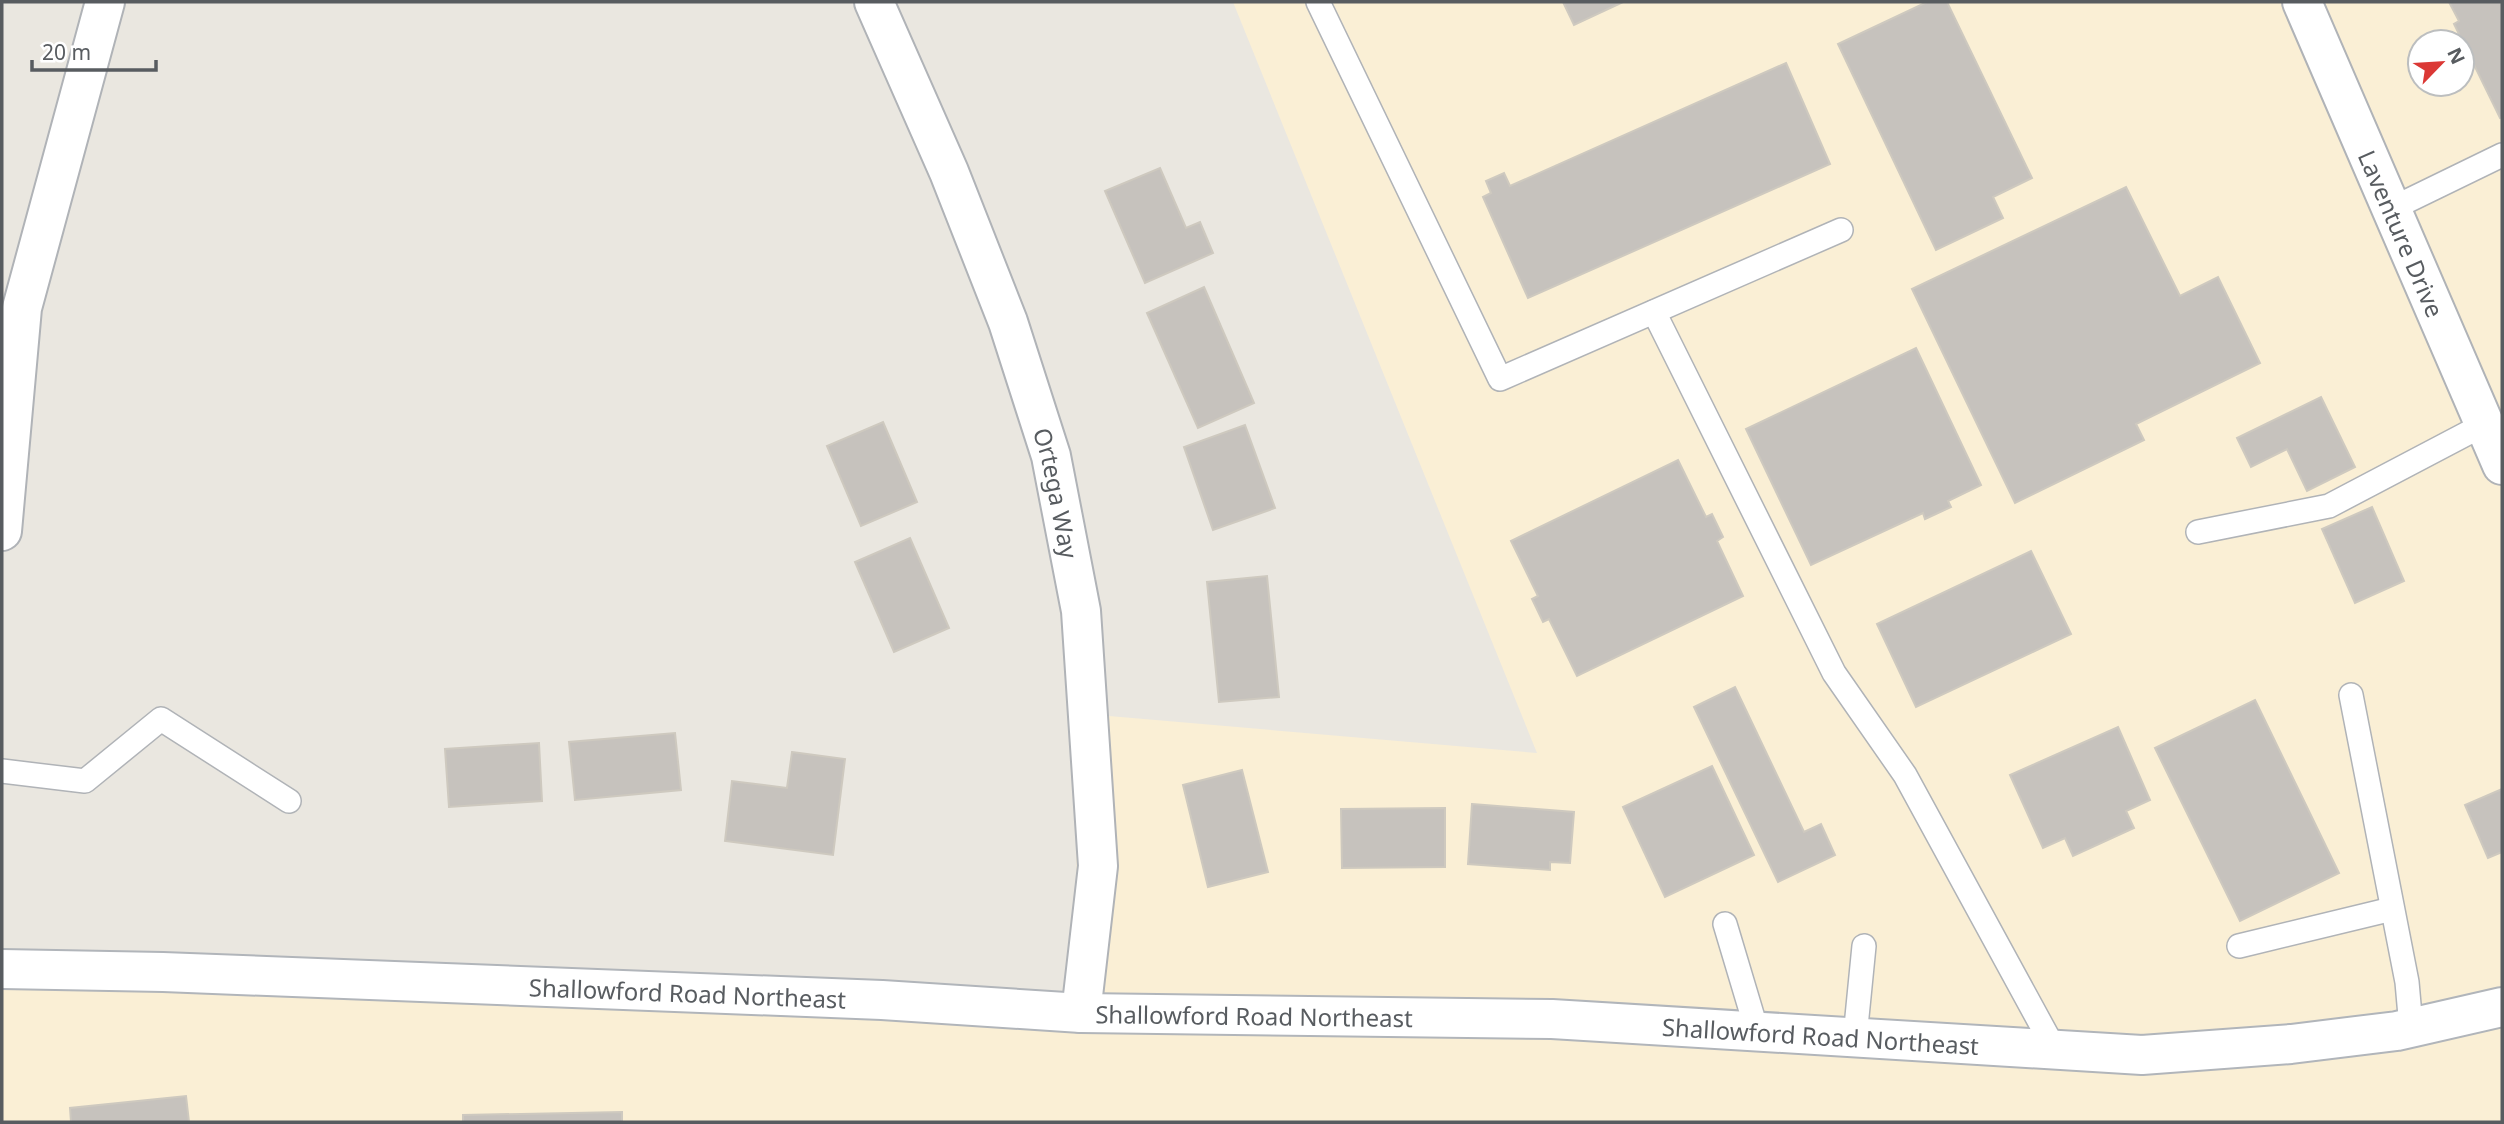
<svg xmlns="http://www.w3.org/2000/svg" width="2504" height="1124" font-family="'Noto Sans',sans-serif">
<rect width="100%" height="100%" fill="#eae7e0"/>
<path fill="#faefd5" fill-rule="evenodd" d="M 1233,2 L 2502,2 L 2502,1122 L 2,1122 L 2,974 L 1079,1013 L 1074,713 L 1537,753 ZM 2420,42 L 2462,42 L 2462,84 L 2420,84 Z"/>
<g fill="#c6c2bd" stroke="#cec9bf" stroke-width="2">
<path d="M 1563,2 L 1623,2 L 1574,25 Z"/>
<path d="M 1927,2 L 1947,2 L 2032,178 L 1993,197 L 2003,218 L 1936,250 L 1838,44 Z"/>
<path d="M 2449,2 L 2502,2 L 2502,117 L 2500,118 L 2454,24 L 2459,21 Z"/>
<path d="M 1786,63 L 1830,164 L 1528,298 L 1483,197 L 1491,193 L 1486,181 L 1504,173 L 1510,186 Z"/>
<path d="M 1160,168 L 1186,228 L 1200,222 L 1213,253 L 1145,283 L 1105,191 Z"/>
<path d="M 2126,187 L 2180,296 L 2218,277 L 2260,363 L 2136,424 L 2144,440 L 2015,503 L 1912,289 Z"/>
<path d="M 1204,287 L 1254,403 L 1198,428 L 1147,313 Z"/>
<path d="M 1916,348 L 1981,485 L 1948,501 L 1951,507 L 1925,519 L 1923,513 L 1811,565 L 1746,429 Z"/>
<path d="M 2321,397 L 2355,467 L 2307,491 L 2287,449 L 2251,467 L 2237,438 Z"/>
<path d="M 883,422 L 917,502 L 861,526 L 827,446 Z"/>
<path d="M 1245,425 L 1275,508 L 1213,530 L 1184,447 Z"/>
<path d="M 1678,460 L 1706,517 L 1712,514 L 1723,537 L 1717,541 L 1743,596 L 1577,676 L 1549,619 L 1543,622 L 1532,599 L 1538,596 L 1511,541 Z"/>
<path d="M 2372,507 L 2404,581 L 2355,603 L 2322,529 Z"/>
<path d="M 910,538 L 949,628 L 894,652 L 855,562 Z"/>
<path d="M 2031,551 L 2071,634 L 1916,707 L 1877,624 Z"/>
<path d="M 1267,576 L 1279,697 L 1219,702 L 1207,582 Z"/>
<path d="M 1735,687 L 1804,832 L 1821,824 L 1835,855 L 1778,882 L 1694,707 Z"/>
<path d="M 2255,700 L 2339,873 L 2240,921 L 2155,748 Z"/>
<path d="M 2118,727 L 2150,800 L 2126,811 L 2134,828 L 2073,856 L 2065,838 L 2043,848 L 2010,775 Z"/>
<path d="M 675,733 L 681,790 L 575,800 L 569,742 Z"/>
<path d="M 539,743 L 542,801 L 449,807 L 445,749 Z"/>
<path d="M 792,752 L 845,759 L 833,855 L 725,841 L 732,781 L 787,788 Z"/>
<path d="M 1712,766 L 1754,855 L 1665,897 L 1623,807 Z"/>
<path d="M 1242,770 L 1268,872 L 1208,887 L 1183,785 Z"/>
<path d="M 2502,789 L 2502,852 L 2488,858 L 2465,805 Z"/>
<path d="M 1472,804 L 1574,812 L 1570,863 L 1550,862 L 1550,870 L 1468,864 Z"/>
<path d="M 1445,808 L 1445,867 L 1342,868 L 1341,809 Z"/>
<path d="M 186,1096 L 189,1122 L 71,1122 L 70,1108 Z"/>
<path d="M 622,1112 L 622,1122 L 463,1122 L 463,1115 Z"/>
</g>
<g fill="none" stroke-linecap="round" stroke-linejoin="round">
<g stroke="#b0b3b7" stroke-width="26">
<g id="lane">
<path d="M 1318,2 L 1500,379 L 1841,230"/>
<path d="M 2391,209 L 2502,155"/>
<path d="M 1654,312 L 1834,673 L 1905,775 L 2055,1050"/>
<path d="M 2198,532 L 2329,506 L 2485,424"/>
<path d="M 2351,695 L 2407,982 L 2411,1027"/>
<path d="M 2,771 L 85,781 L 161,719 L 289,801"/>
<path d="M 1725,924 L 1757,1031"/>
<path d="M 2239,946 L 2392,909"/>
<path d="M 1855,1037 L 1864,946"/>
</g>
</g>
<g stroke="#b0b3b7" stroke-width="42">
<g id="street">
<path id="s1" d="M 874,2 L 949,172 L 1008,322 L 1051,456 L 1081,611 L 1098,866 L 1081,1013"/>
<path id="s2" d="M 2302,2 L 2502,465"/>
<path d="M 2,531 L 22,308 L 105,2"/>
</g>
</g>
<g stroke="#b1b5ba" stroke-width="42">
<g id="secondary">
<path id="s3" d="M 2,969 L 163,972 L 882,1000 L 1081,1013 L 1552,1019 L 2142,1055 L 2291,1044 L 2397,1031 L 2502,1007"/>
</g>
</g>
<use href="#lane" stroke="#fff" stroke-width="23"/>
<use href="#street" stroke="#fff" stroke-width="38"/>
<use href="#secondary" stroke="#fff" stroke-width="38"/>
</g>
<g text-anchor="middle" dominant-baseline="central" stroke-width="5" stroke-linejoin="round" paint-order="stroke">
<g font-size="24" fill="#585c60" stroke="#fff">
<text stroke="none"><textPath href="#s2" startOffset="252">Laventure Drive</textPath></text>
<text stroke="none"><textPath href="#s1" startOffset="525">Ortega Way</textPath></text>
<text stroke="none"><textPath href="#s3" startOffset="686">Shallowford Road Northeast</textPath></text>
<text stroke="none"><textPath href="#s3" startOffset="1253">Shallowford Road Northeast</textPath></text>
<text stroke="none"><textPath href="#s3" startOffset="1820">Shallowford Road Northeast</textPath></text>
</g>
</g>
<rect width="2504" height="1124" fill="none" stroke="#585c60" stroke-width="7"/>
<g transform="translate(2441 63) rotate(65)"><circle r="33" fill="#ffffff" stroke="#bcbebf" stroke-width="2"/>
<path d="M0-5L12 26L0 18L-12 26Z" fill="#db3835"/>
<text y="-10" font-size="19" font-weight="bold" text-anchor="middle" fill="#585c60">N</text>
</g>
<path d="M32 60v10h124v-10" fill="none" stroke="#585c60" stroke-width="3.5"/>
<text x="42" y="60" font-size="21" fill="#585c60" stroke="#ffffff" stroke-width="5" paint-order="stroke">20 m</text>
</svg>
